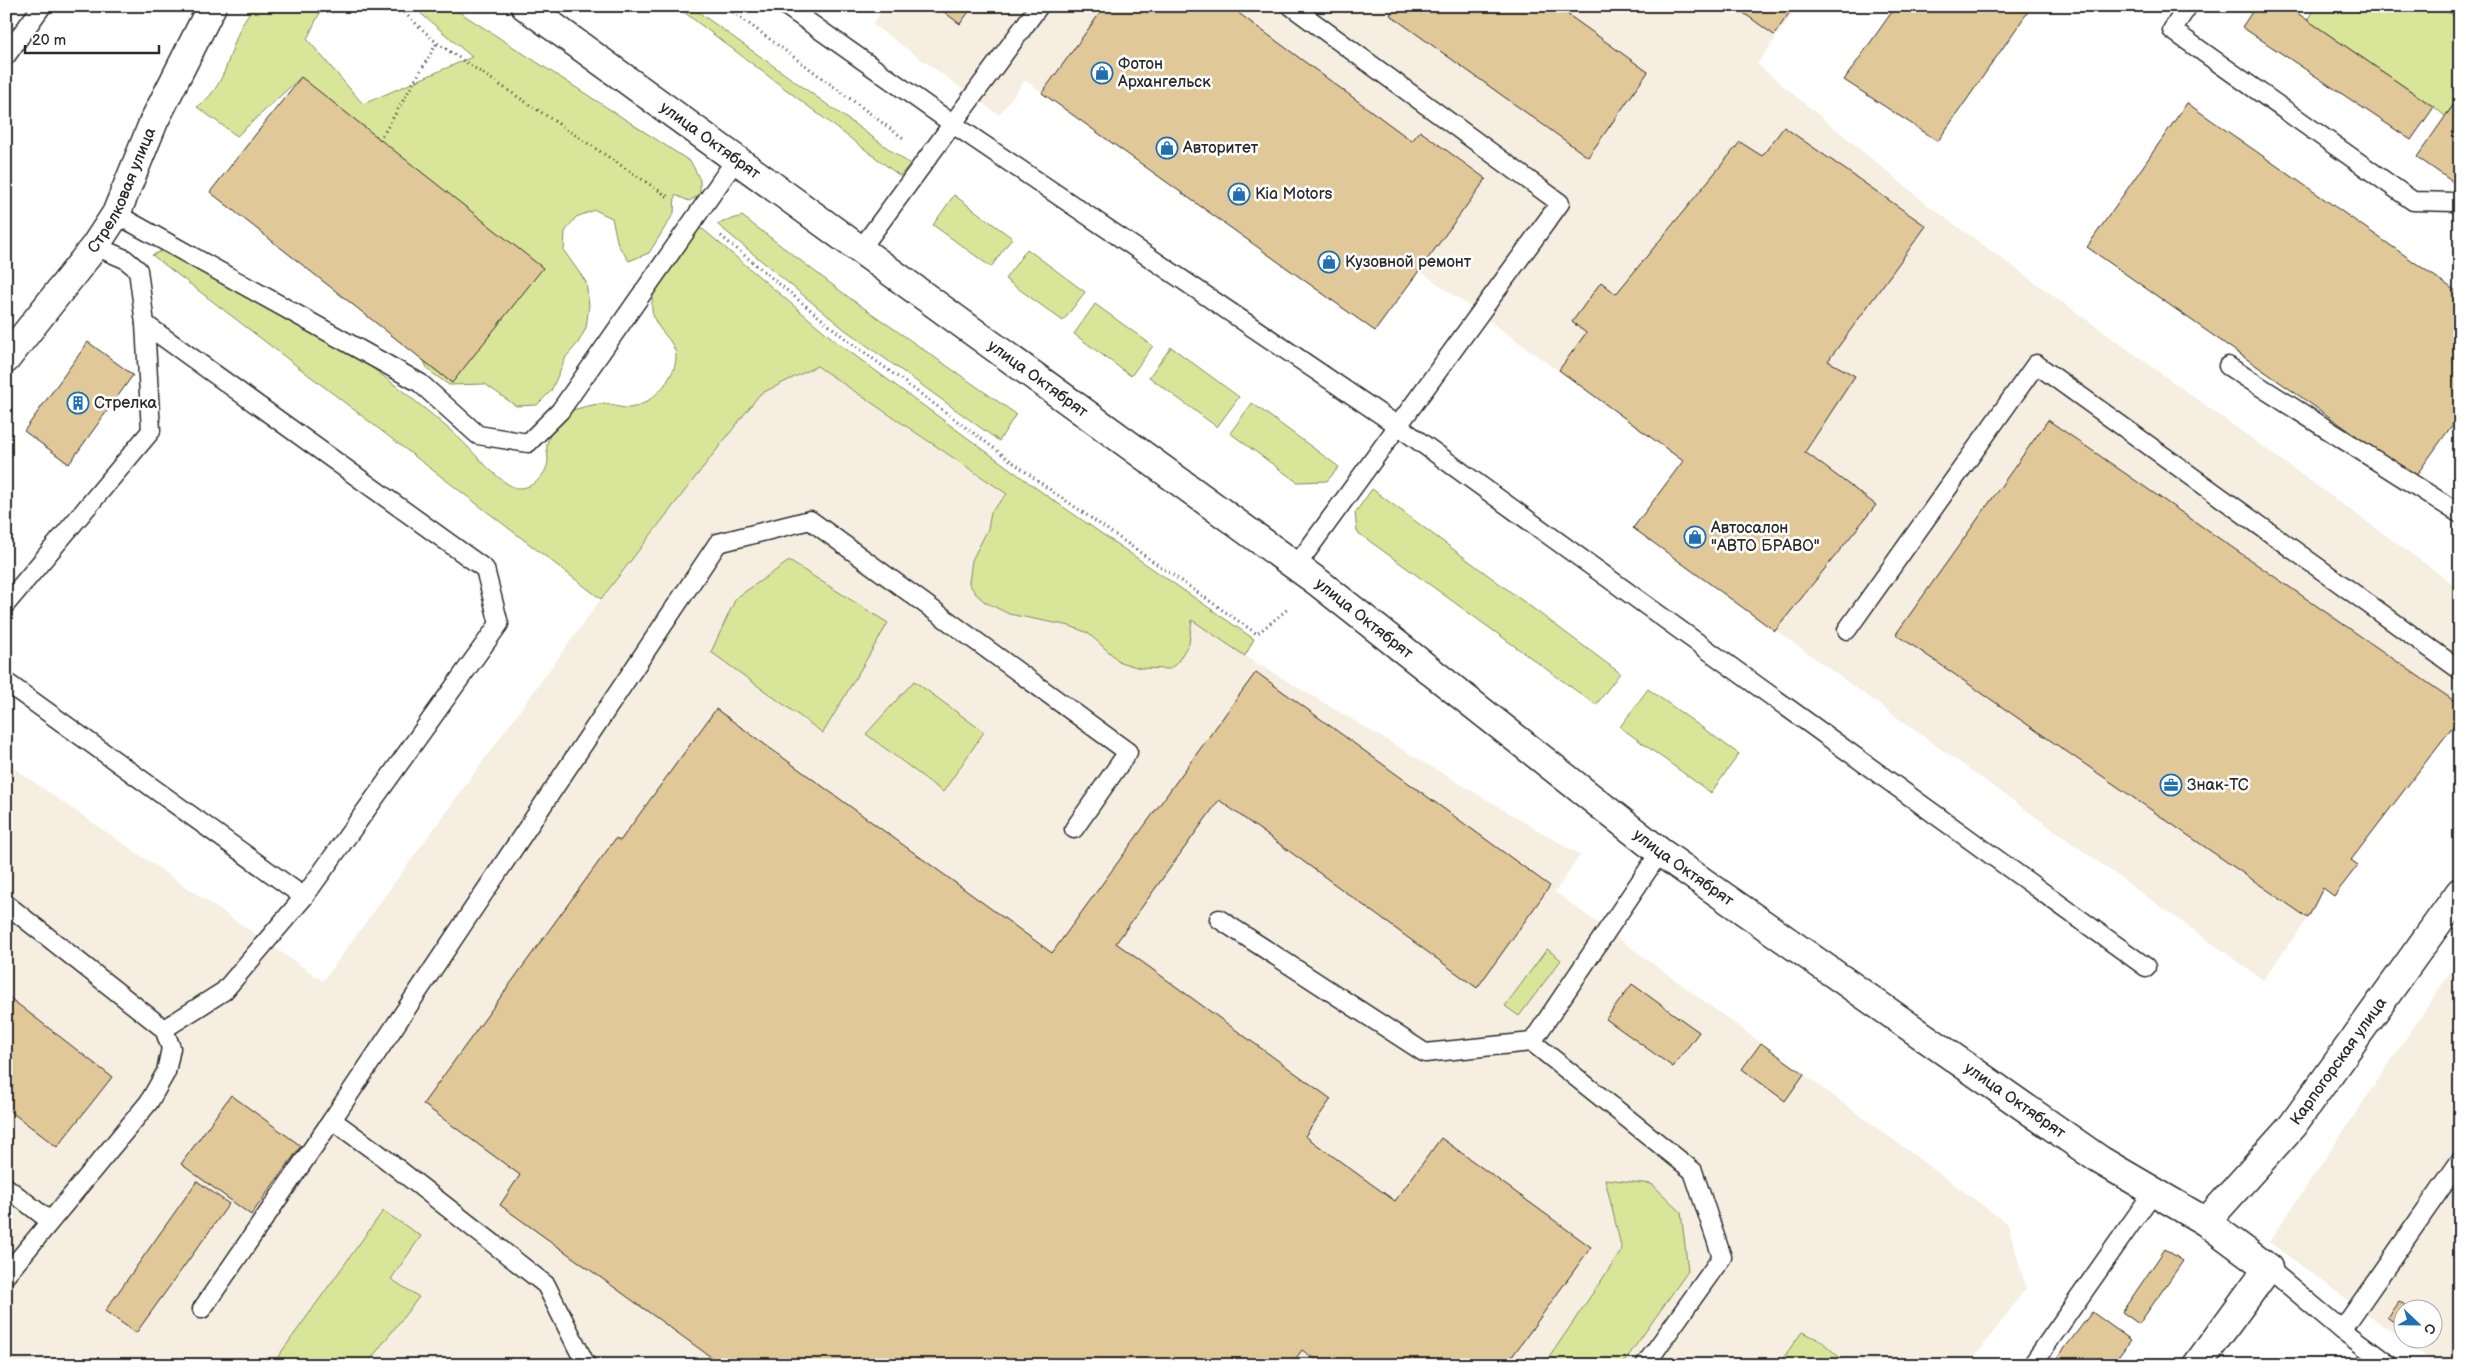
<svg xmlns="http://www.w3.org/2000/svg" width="2466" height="1371" font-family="'Balsamiq Sans',sans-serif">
<rect width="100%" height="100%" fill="#fff"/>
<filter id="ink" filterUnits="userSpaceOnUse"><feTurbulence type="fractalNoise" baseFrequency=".02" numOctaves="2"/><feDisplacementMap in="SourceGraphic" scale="10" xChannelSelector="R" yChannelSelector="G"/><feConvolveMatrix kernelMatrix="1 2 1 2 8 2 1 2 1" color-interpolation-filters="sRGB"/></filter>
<g filter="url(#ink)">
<g fill="#f6eee0" fill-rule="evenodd">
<path d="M 879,6 L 1798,6 L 1757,64 L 1929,206 L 2460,589 L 2460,717 L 2352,860 L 2358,865 L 2334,896 L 2323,888 L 2308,918 L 2263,980 L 1633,528 L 1683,461 L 1419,270 L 1375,331 L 1025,80 L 999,115 L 872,24 L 883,10 Z"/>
<path d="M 817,366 L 1245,656 L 1580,855 L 1555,892 L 2008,1224 L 2026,1288 L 1969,1365 L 6,1365 L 6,763 L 323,981 L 601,599 L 760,394 Z"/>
<path d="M 2460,958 L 2460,1365 L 2437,1365 L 2269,1242 ZM 2404,1308 L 2434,1308 L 2434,1338 L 2404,1338 Z"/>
</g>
<g fill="#d9e699" stroke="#828862">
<path d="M 255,6 L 323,6 L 307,39 L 363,104 L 472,57 L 412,6 L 450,6 L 691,162 L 700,180 L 700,195 L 689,201 L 675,195 L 674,213 L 649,253 L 629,261 L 618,245 L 612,218 L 595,210 L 576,217 L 565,232 L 564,251 L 586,282 L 589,305 L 586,328 L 578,343 L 566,357 L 551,391 L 537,405 L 516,406 L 485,384 L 449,385 L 428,370 L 424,361 L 452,383 L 301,77 L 237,136 L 197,107 C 234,82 227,35 255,6 Z"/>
<path d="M 676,6 L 690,6 L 910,164 L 900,176 Z"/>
<path d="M 2316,6 L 2437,6 L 2460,19 L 2460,108 L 2454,104 L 2445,116 L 2434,107 L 2307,20 Z"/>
<path d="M 954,195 L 1012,238 L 991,267 L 933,225 Z"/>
<path d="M 742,216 L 851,299 L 1016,414 L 999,441 L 844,329 L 717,224 Z"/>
<path d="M 699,228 L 704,230 L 839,344 L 1043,493 L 1254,639 L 1245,656 L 1192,620 L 1189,643 L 1177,663 L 1169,669 L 1140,668 L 1120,662 L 1088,633 L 1070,626 L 1009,614 L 985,602 L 975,593 L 969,583 L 972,560 L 988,529 L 991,512 L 1007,494 L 817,366 L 760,394 L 601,599 L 152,255 C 158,253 165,249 171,248 C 192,244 235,265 249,281 C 321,331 393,379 458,437 C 470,448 502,487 518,488 C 533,489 548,474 548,459 C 548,454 546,450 547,444 C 549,434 560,414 570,411 C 579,408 590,405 599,404 C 608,403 617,407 625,408 C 642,409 660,393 668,380 C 694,339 648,337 652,302 C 654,281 682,249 694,231 Z"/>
<path d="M 1027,249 L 1085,292 L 1063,321 L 1005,279 Z"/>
<path d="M 1095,304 L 1153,346 L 1131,376 L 1074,334 Z"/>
<path d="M 1171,347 L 1239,397 L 1217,427 L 1149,377 Z"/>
<path d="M 1252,403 L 1339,467 L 1327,481 L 1297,482 L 1230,433 Z"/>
<path d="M 1372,489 L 1620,673 L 1596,705 L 1357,532 L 1355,513 Z"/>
<path d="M 789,561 L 888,623 L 823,733 L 711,652 L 736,598 Z"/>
<path d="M 914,681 L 984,732 L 943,792 L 866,734 Z"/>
<path d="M 1648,689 L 1739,754 L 1711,793 L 1620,727 Z"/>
<path d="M 1547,949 L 1561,960 L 1519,1016 L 1505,1006 Z"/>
<path d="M 1605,1179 L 1652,1184 L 1681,1212 L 1688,1271 L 1622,1365 L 1544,1365 L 1622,1250 Z"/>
<path d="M 383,1211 L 421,1236 L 391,1279 L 419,1297 L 366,1365 L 272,1365 Z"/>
<path d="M 1802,1332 L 1820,1340 L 1848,1365 L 1778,1365 Z"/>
</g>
<g fill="#e1c898" stroke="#2b2b2b">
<path d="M 936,6 L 973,6 L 960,24 Z"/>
<path d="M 1105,6 L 1229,6 L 1412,141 L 1420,131 L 1486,179 L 1375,331 L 1042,93 Z"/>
<path d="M 1396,6 L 1556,6 L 1648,72 L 1588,157 L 1390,15 Z"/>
<path d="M 1734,6 L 1794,6 L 1774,35 Z"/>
<path d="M 1896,6 L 2032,6 L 1938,141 L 1844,80 Z"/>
<path d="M 2256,6 L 2287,6 L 2434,107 L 2411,140 L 2242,27 Z"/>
<path d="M 301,77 L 543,268 L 452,383 L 210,192 Z"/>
<path d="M 2187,103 L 2460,294 L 2460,414 L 2415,477 L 2087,247 Z"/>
<path d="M 2454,104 L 2460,108 L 2460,187 L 2417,157 Z"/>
<path d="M 1784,127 L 1926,226 L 1828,361 L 1855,376 L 1805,452 L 1876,505 L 1775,631 L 1633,528 L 1683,461 L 1559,370 L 1586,333 L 1572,322 L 1601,282 L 1616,294 L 1740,142 L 1762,156 Z"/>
<path d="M 88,342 L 133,375 L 69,464 L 24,431 Z"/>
<path d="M 2048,420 L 2460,705 L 2460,717 L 2351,860 L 2358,865 L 2334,896 L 2323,888 L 2308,918 L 1896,634 Z"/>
<path d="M 1256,672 L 1550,886 L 1477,988 L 1219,800 L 1116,943 L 1331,1099 L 1305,1136 L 1395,1201 L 1441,1138 L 1591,1247 L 1506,1365 L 1323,1365 L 1302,1350 L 1291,1365 L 722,1365 L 500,1205 L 520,1175 L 423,1104 L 616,838 L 620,841 L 716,709 L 1052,953 Z"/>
<path d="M 1632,984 L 1699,1032 L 1673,1067 L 1606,1019 Z"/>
<path d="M 6,995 L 112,1077 L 57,1147 L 6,1108 Z"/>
<path d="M 1761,1043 L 1804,1074 L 1785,1101 L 1742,1069 Z"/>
<path d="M 231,1095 L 301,1146 L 251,1215 L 181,1164 Z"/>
<path d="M 197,1181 L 229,1204 L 136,1333 L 105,1311 Z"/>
<path d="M 2165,1249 L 2183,1261 L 2139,1324 L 2122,1312 Z"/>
<path d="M 2399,1301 L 2409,1308 L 2404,1308 L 2404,1330 L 2387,1317 Z"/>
<path d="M 2092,1312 L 2131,1340 L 2112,1365 L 2052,1365 Z"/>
</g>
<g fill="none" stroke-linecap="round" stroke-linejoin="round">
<g stroke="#2b2b2b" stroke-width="21">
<g id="service">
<path d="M 786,6 L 953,124 L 1398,426 L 2146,967"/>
<path d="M 1291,6 L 1560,203 L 1296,566"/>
<path d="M 2188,6 L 2172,30 L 2413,201 L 2455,202 L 2460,205"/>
<path d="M 6,56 L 42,6"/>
<path d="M 116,214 L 420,383 L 478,435 L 528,443 L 560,411 L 737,158"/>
<path d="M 860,250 L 1039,6"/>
<path d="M 2228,366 L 2460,514"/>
<path d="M 6,604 L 151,431 L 145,324 L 138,270 L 125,259 L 95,246"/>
<path d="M 1847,630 L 2036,364 L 2460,670"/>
<path d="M 6,682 L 304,897 L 499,624 L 485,569 L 145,324"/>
<path d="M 6,904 L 164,1029 L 171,1048 L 166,1072 L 149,1102 L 6,1275"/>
<path d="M 1219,919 L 1425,1053 L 1532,1042 L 1660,852"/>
<path d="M 164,1029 L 224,991 L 304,897"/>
<path d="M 1532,1042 L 1693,1171 L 1722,1257 L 1645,1365"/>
<path d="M 6,1187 L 50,1221"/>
<path d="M 2268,1268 L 2342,1330 L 2389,1365"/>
<path d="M 202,1309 L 332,1120"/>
<path d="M 2342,1330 L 2460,1161"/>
<path d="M 586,1365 L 546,1285 L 379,1154 L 332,1120 L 718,543 L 810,520 L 1128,752 L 1074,829"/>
<path d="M 2032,1365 L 2154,1191"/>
</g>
</g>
<g stroke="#2b2b2b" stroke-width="31">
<g id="minor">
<path id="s1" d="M 6,359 L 95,246 L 116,214 L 154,121 L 212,6"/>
<path id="s2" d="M 2197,1365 L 2268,1268 L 2206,1222 L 2292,1126 L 2460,892"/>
</g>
</g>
<g stroke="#2b2b2b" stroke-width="31">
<g id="tertiary">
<path id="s3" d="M 525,6 L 1319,583 L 1660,852 L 2100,1160 L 2206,1222"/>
</g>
</g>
<g stroke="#2b2b2b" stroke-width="3" stroke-dasharray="1 4" stroke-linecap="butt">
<path d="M 397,6 L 437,43 L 670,198"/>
<path d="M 725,6 L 903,138"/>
<path d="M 380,140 L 437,43"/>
<path d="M 721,236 L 841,335 L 1045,486 L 1257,634 L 1289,608"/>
</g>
<use href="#service" stroke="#fff" stroke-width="18"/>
<use href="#minor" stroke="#fff" stroke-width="28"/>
<use href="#tertiary" stroke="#fff" stroke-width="28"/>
</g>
</g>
<defs>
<g id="shop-ring" transform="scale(1.125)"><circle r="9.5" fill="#fff" stroke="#1f6fb2" stroke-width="1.5"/><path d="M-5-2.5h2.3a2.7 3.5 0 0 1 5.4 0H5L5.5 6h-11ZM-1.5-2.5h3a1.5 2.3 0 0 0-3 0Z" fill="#1f6fb2"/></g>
<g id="building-ring" transform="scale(1.125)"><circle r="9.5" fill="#fff" stroke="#1f6fb2" stroke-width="1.5"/><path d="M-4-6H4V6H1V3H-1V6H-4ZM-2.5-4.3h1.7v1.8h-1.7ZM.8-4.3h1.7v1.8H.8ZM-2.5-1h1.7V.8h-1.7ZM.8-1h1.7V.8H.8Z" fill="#1f6fb2"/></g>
<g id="office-ring" transform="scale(1.125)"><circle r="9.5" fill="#fff" stroke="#1f6fb2" stroke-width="1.5"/><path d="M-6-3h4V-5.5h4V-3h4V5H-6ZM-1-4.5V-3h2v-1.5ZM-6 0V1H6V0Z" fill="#1f6fb2"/></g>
</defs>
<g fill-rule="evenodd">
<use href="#shop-ring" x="1102" y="73"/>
<use href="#shop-ring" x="1167" y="148"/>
<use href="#shop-ring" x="1239" y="194"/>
<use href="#shop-ring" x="1329" y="262"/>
<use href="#building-ring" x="78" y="403"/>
<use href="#shop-ring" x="1695" y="537"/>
<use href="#office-ring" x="2171" y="785"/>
</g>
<g text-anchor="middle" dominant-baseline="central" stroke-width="5" stroke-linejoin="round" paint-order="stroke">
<g font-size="16" fill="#2b2b2b" stroke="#fff" text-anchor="start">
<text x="1118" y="64">Фотон<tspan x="1118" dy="18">Архангельск</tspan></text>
<text x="1183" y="148">Авторитет</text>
<text x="1255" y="194">Kia Motors</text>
<text x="1345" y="262">Кузовной ремонт</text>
<text x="94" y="403">Стрелка</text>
<text x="1711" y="528">Автосалон<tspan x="1711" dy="18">"АВТО БРАВО"</tspan></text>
<text x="2187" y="785">Знак-ТС</text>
</g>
<g font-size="16" fill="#2b2b2b" stroke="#fff">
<text stroke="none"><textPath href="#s3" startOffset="229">улица Октябрят</textPath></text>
<text stroke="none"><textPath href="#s1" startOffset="206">Стрелковая улица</textPath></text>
<text stroke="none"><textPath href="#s3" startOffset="634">улица Октябрят</textPath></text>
<text stroke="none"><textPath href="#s3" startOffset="1039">улица Октябрят</textPath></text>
<text stroke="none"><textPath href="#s3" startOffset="1444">улица Октябрят</textPath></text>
<text stroke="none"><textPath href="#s2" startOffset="406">Карпогорская улица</textPath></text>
<text stroke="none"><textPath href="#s3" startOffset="1849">улица Октябрят</textPath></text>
</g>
</g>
<rect width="2466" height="1371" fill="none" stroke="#fff" stroke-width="25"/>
<rect x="12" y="12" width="2441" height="1346" fill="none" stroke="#2b2b2b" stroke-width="2" filter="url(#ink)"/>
<g transform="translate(2418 1324) rotate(112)"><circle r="24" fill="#ffffff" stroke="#aaaaaa"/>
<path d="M0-4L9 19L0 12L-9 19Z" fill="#1f6fb2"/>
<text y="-8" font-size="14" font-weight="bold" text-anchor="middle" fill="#2b2b2b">С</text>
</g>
<path d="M25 45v8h134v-8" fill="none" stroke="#2b2b2b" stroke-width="2.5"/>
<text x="32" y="45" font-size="15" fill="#2b2b2b" stroke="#ffffff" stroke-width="4" paint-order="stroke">20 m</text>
</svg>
